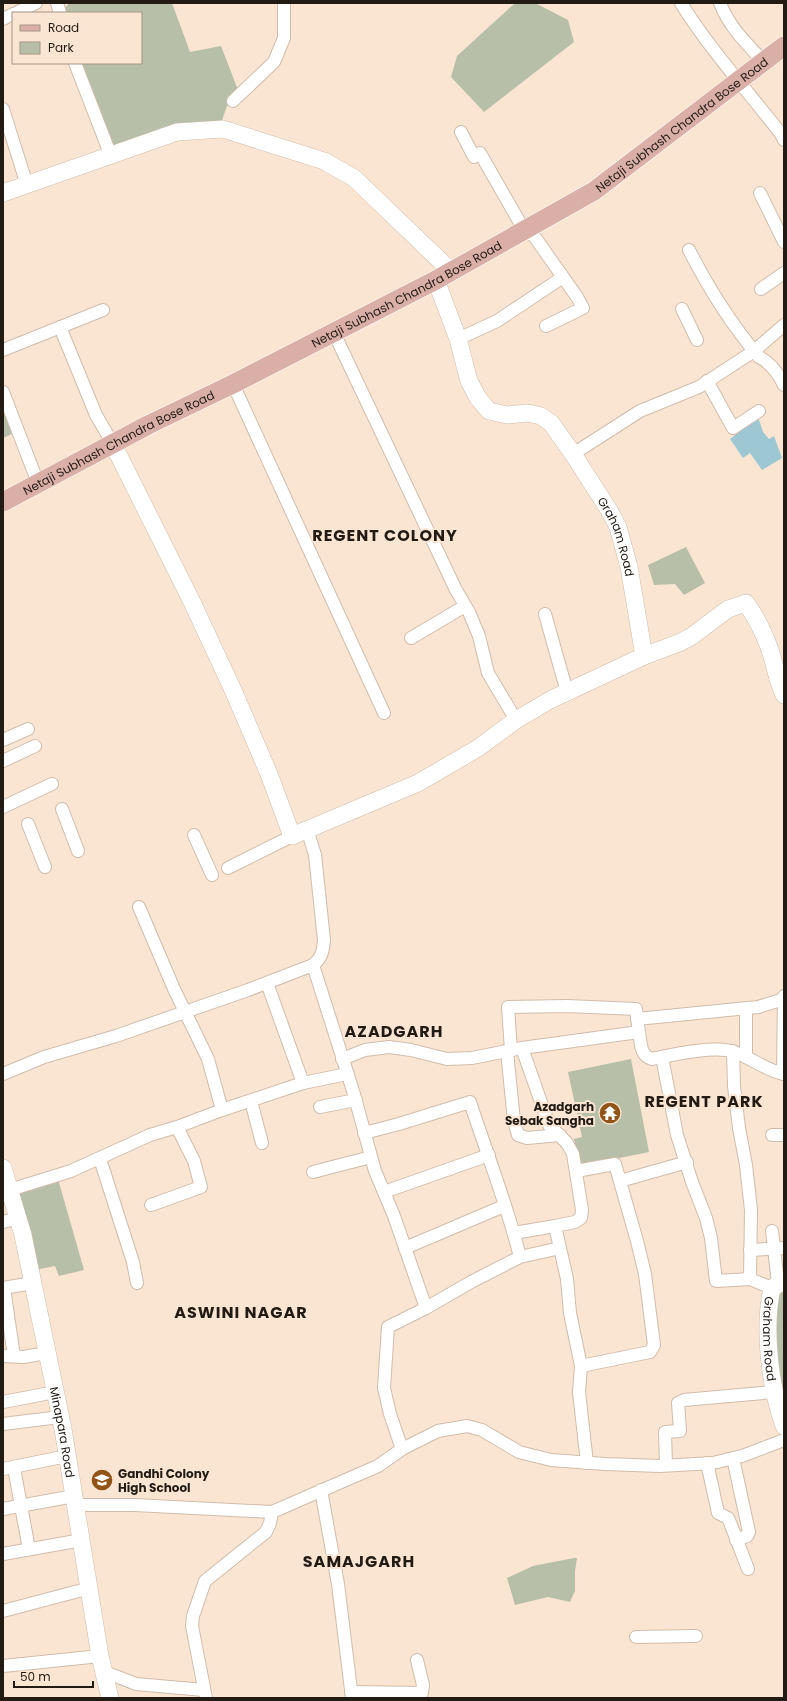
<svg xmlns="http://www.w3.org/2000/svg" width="787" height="1701" font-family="Poppins,sans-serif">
<rect width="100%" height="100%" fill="#fae5d3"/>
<g fill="#b7bfa9">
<path d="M 70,3 L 172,3 L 190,52 L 221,46 L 238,90 C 228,100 225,111 221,124 L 109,155 L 77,63 L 141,63 L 141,13 L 64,13 L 63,9 Z"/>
<path d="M 515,3 L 535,3 L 568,20 L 574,42 L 484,112 L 451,77 L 457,56 Z"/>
<path d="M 3,398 L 16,432 L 3,438 Z"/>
<path d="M 686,547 L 705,583 L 684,595 L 675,584 L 654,585 L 648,565 Z"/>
<path d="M 631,1059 L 649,1152 L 580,1166 L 574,1139 L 582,1137 L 568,1072 Z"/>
<path d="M 58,1179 L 84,1270 L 59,1276 L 55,1266 L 35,1270 L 19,1193 Z"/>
<path d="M 777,1282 L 784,1282 L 784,1419 L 772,1381 Z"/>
<path d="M 574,1558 L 577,1558 L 575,1571 L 575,1591 L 570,1602 L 548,1597 L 515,1605 L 507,1578 L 533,1566 Z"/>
</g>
<path fill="#9dc7d2" d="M 758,417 L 763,432 L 769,439 L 774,436 L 782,458 L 762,470 L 750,453 L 743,458 L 730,439 Z"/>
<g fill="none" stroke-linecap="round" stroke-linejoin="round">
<g stroke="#d1bcab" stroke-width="14">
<g id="street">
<path d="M 57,3 L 60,13"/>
<path d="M 681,3 C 710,50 748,91 781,134 L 784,140"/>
<path d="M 720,3 C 729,27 747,44 764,62"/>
<path d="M 16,13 L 36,3"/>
<path d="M 3,19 L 13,14"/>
<path d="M 75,63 L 111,156"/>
<path d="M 233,101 L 274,62 L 284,38 L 284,3"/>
<path d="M 3,109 L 27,185"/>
<path d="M 461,132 L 474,157 L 480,153 L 524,230 L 534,236 L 577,297 L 583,308 L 546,326"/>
<path d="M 760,193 L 784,242"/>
<path d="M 689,250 C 709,289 731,324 759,357 C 771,363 778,373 784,385"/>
<path d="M 761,289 L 784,273"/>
<path d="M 682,309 L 697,340"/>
<path d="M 60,327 L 96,415 L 113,444"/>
<path d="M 334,333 L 456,590 L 469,612 L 479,636 L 488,673 L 516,720"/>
<path d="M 458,339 L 497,321 L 563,277"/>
<path d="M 3,350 L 103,310"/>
<path d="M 707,381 L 733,428 L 759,411"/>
<path d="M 233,384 L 384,713"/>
<path d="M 3,392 L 38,483"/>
<path d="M 573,454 L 640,411 L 699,387 L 754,351 L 784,325"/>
<path d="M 545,614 L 567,692"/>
<path d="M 411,638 L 465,606"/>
<path d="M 3,740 L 28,729"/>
<path d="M 3,761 L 35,746"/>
<path d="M 3,807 L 52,784"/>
<path d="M 62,809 L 78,851"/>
<path d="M 28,824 L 45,867"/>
<path d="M 307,829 L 315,855 L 324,940 C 323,951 322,958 313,965 L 354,1094 L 375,1171 L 394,1216 L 426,1308 L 388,1327 L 384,1388 L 390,1414 L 402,1449"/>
<path d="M 194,835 L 212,875"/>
<path d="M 228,868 L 292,836"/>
<path d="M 139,907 L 174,989 L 208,1059 L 222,1110"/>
<path d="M 267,983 L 303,1083"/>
<path d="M 746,1009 L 746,1057"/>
<path d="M 637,1019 L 758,1007 L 784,999"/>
<path d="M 522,1048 L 549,1125 L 567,1143 L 573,1154 L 582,1210 L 581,1218 L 575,1222 L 555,1226 L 567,1279 L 570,1313 L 581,1366 L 579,1392 L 587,1463"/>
<path d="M 511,1050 L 508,1007 L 567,1006 L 636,1009 L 639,1032"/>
<path d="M 507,1051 L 514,1121 L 518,1135 L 527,1138 L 560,1135"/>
<path d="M 733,1051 L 734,1086 L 739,1128 L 746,1165 L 751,1210 L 750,1279"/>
<path d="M 662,1057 L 677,1135 L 692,1182 L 706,1218 L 711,1238 L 716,1281 L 750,1279 L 772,1288"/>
<path d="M 342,1059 L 365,1050 L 389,1047 L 411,1050 L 447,1059 L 472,1058 L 522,1048 L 639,1032 C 641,1043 640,1056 652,1059 C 672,1055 715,1045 734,1052 C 752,1058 765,1070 784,1074"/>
<path d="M 3,1074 L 44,1057 L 116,1036 L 248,990 L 313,965"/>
<path d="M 783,1074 L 784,996"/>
<path d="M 251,1101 L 262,1143"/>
<path d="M 320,1107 L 356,1100"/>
<path d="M 364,1133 L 399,1124 L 470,1102 C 487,1154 507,1204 520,1257 L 471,1282 L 426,1308"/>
<path d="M 772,1135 L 784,1135"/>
<path d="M 100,1159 L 133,1262 L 137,1283"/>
<path d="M 576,1171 L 615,1164 L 637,1241 L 645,1274 L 654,1345 L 650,1352 L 581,1366"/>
<path d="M 313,1172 L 371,1157"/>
<path d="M 620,1181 L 687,1162"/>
<path d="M 3,1192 L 71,1171 L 150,1135 L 177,1127 L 222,1110 L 303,1083 L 347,1074"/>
<path d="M 384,1192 L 489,1155"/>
<path d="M 151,1205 L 201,1187 L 194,1161 L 177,1127"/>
<path d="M 3,1222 L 18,1218"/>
<path d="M 772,1231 L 778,1283"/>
<path d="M 514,1233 L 555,1226"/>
<path d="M 405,1248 L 504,1206"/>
<path d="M 750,1250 L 784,1248"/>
<path d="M 520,1257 L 560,1248"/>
<path d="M 3,1288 L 33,1283"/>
<path d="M 4,1288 L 14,1356"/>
<path d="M 3,1356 L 23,1357 L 47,1353"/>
<path d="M 3,1402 L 55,1392"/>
<path d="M 3,1424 L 60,1417"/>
<path d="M 733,1458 L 749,1532 L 747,1536 L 736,1540"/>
<path d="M 707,1463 L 718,1513 L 728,1518 L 729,1520 L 748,1569"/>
<path d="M 666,1465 L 665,1432 L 680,1431 L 678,1403 L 684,1400 L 774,1392"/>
<path d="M 14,1468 L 29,1549"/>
<path d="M 3,1469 L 67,1456"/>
<path d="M 321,1490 L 338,1584 L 352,1698"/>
<path d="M 76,1505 L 135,1505 L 272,1512 L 378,1466 L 402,1449 L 438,1431 L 467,1426 L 482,1430 L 519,1452 L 551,1460 L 605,1464 L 660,1466 L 713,1463 L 742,1456 L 784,1440"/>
<path d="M 3,1509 L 74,1496"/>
<path d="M 3,1554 L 82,1540"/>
<path d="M 3,1611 L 90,1588"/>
<path d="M 636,1637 L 696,1636"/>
<path d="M 3,1666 L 100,1656"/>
<path d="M 105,1672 L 136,1684 L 204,1690"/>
<path d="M 351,1692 L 422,1693 L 423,1685 L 417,1660"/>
<path d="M 206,1698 L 192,1626 L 193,1616 L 205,1581 L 266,1532 L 270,1523 L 272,1512"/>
</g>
</g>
<g stroke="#d1bcab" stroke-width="18">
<g id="secondary">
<path d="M 3,193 L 177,132 L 223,129 L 324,161 L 354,178 L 452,272"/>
<path id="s1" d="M 436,280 L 458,339 L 469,381 L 478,398 L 489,411 L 507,415 L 528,413 L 541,416 L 551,423 L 573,454 L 609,510 L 618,527 L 629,567 L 644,656"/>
<path d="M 113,444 L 192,602 L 233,690 L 269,774 L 292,836 L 418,783 L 478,748 L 516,720 L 550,700 L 644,656 L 681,642 L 692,636 L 728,609 L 746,603 C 756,617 764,633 770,650 C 775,665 777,680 784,695"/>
<path id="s2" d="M 3,1168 L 23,1235 L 63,1429 L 100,1656 L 110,1698"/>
<path id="s3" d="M 784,1281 L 772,1288 C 763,1329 770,1387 784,1426"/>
</g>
</g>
<g stroke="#fff" stroke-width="20">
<g id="primary">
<path id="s4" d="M 3,502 L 148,425 L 233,384 L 436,280 L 594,191 L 784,46"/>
</g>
</g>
<use href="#street" stroke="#fff" stroke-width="12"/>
<use href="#secondary" stroke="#fff" stroke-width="17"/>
<use href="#primary" stroke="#daafa8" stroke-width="19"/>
</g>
<defs>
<g id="temple-disc" transform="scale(1.15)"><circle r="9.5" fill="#915416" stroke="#fae5d3"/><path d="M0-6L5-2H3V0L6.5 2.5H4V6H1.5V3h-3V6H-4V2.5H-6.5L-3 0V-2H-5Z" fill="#fff"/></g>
<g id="school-disc" transform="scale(1.15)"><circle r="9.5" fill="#915416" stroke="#fae5d3"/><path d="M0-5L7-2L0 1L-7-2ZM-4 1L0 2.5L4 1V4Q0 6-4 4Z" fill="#fff"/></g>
</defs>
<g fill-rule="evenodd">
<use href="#temple-disc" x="610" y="1113"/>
<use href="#school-disc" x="102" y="1480"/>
</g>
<g text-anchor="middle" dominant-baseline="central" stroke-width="4" stroke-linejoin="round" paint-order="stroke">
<g font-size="12" fill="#221b14" stroke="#fae5d3">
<text stroke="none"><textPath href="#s4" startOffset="778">Netaji Subhash Chandra Bose Road</textPath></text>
<text stroke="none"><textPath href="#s4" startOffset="454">Netaji Subhash Chandra Bose Road</textPath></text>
<text stroke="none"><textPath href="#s4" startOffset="130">Netaji Subhash Chandra Bose Road</textPath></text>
<text stroke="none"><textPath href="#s1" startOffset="340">Graham Road</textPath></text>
<text stroke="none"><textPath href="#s3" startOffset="65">Graham Road</textPath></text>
<text stroke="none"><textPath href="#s2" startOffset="271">Minapara Road</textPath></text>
</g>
<g font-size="12" font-weight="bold" fill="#221b14" stroke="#fae5d3" text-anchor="end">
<text x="594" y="1106">Azadgarh<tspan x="594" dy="14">Sebak Sangha</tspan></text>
<text x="118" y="1473" text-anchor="start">Gandhi Colony<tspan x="118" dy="14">High School</tspan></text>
</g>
<g font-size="16" font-weight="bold" letter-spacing="1" fill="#221b14" stroke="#fae5d3">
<text x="385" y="535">REGENT COLONY</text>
<text x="394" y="1031">AZADGARH</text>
<text x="704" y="1101">REGENT PARK</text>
<text x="241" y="1312">ASWINI NAGAR</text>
<text x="359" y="1561">SAMAJGARH</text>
</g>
</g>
<rect width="787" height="1701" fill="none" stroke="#221b14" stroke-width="8"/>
<rect x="12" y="12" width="130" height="52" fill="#fae5d3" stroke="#a49487"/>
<rect x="20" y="25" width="20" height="6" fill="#daafa8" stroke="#a49487"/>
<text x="48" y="32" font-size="12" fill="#221b14">Road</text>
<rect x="20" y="42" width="20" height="12" fill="#b7bfa9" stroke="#a49487"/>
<text x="48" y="52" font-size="12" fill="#221b14">Park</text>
<path d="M14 1681v6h79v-6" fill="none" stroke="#221b14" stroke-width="2"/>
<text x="20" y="1681" font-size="12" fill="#221b14" stroke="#fae5d3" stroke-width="3" paint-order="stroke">50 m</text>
</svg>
